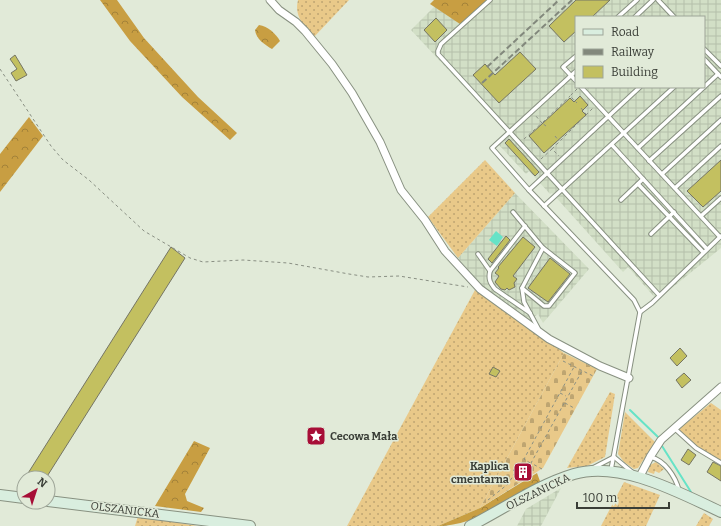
<svg xmlns="http://www.w3.org/2000/svg" width="721" height="526" font-family="Bitter,serif">
<defs>
<pattern id="industrial-grid" width="8" height="8" patternUnits="userSpaceOnUse"><rect width="8" height="8" fill="#d2dfc6"/><path d="M0 4h8M4 0v8" fill="none" stroke="#b5c0ab"/></pattern>
<pattern id="grass-dots" width="8" height="8" patternUnits="userSpaceOnUse"><rect width="8" height="8" fill="#e9c989"/><path d="M2 2h.1M6 6h.1" fill="none" stroke="#bea571" stroke-width="1.8" stroke-linecap="round"/></pattern>
<pattern id="forest-crowns" width="20" height="18" patternUnits="userSpaceOnUse"><rect width="20" height="18" fill="#c89e42"/><path d="M2 6a3 3 0 1 1 6 0M12 15a3 3 0 1 1 6 0" fill="none" stroke="#a38238"/></pattern>
<pattern id="cemetery-stones" width="16" height="16" patternUnits="userSpaceOnUse"><rect width="16" height="16" fill="#e9c989"/><path d="M2 7V4a2 2 0 0 1 4 0v3zM10 15v-3a2 2 0 0 1 4 0v3z" fill="#bea571"/></pattern>
</defs>
<rect width="100%" height="100%" fill="#e1ead8"/>
<g fill="url(#industrial-grid)" fill-rule="evenodd">
<path d="M 441,0 L 721,0 L 721,248 L 657,300 L 628,267 L 623,272 L 552,193 L 550,194 L 529,171 L 526,174 L 499,145 L 509,135 L 411,30 ZM 576,17 L 704,17 L 704,87 L 576,87 Z"/>
<path d="M 515,193 L 589,269 L 543,323 L 538,314 L 530,320 L 481,285 L 458,258 Z"/>
<path d="M 561,488 L 541,526 L 517,526 L 526,509 Z"/>
</g>
<g fill="url(#grass-dots)">
<path d="M 298,0 L 349,0 L 314,37 C 304,25 294,17 298,0 Z"/>
<path d="M 485,160 L 515,193 L 458,258 L 428,217 Z"/>
<path d="M 475,290 L 486,296 L 564,353 L 480,508 L 438,526 L 347,526 Z"/>
<path d="M 610,392 L 615,394 L 605,457 L 587,466 L 567,468 Z"/>
<path d="M 711,403 L 721,410 L 721,461 L 696,446 L 678,430 Z"/>
<path d="M 625,412 L 655,442 L 638,468 L 634,469 L 624,462 L 618,454 Z"/>
<path d="M 656,462 L 664,469 L 659,473 L 655,471 L 654,474 L 648,472 L 650,465 Z"/>
<path d="M 624,482 L 660,495 L 646,526 L 601,526 Z"/>
<path d="M 704,513 L 713,519 L 709,526 L 696,526 Z"/>
<path d="M 138,516 L 197,526 L 135,526 Z"/>
</g>
<g fill="url(#forest-crowns)">
<path d="M 100,0 L 117,0 L 144,38 L 198,97 L 237,133 L 230,140 L 182,97 L 130,41 Z"/>
<path d="M 434,0 L 487,0 L 460,24 L 430,4 Z"/>
<path d="M 259,25 C 268,26 276,34 280,41 L 272,49 C 265,45 256,39 255,30 Z"/>
<path d="M 29,117 L 43,136 L 0,192 L 0,154 Z"/>
<path d="M 194,441 L 210,448 L 185,494 L 187,501 L 204,508 L 201,512 L 155,506 Z"/>
<path d="M 537,473 L 541,484 C 510,500 474,526 438,526 L 480,508 Z"/>
</g>
<path fill="url(#cemetery-stones)" d="M 564,353 L 597,369 L 543,468 L 480,508 Z"/>
<path fill="#66e3c7" d="M 496,231 L 503,237 L 497,246 L 489,240 Z"/>
<g fill="none" stroke-linecap="round" stroke-linejoin="round">
<g stroke="#66e3c7" stroke-width="2">
<path d="M 630,410 L 659,438"/>
<path d="M 662,446 L 691,492"/>
</g>
</g>
<g fill="#c3c060" stroke="#757564">
<path d="M 576,0 L 610,0 L 592,17 L 576,17 L 576,31 L 564,42 L 549,26 Z"/>
<path d="M 436,18 L 447,30 L 435,42 L 424,30 Z"/>
<path d="M 520,52 L 536,69 L 499,103 L 473,75 L 485,64 L 495,75 Z"/>
<path d="M 15,55 L 27,75 L 16,81 L 11,73 L 17,69 L 10,59 Z"/>
<path d="M 580,96 L 588,105 L 582,111 L 586,115 L 544,153 L 529,136 L 570,98 L 574,102 Z"/>
<path d="M 509,139 L 539,172 L 535,176 L 505,143 Z"/>
<path d="M 721,160 L 721,191 L 703,207 L 687,191 Z"/>
<path d="M 506,236 L 510,240 L 492,263 L 488,259 Z"/>
<path d="M 523,237 L 535,247 L 513,276 L 517,279 L 514,283 L 515,287 L 509,290 L 507,288 L 505,290 L 501,289 L 495,282 L 499,276 L 495,273 L 499,268 L 498,267 Z"/>
<path d="M 171,247 L 185,258 L 46,478 L 25,478 Z"/>
<path d="M 550,258 L 570,274 L 548,302 L 528,288 Z"/>
<path d="M 680,348 L 687,356 L 677,366 L 670,358 Z"/>
<path d="M 493,367 L 500,371 L 496,377 L 489,374 Z"/>
<path d="M 684,373 L 691,380 L 682,388 L 676,380 Z"/>
<path d="M 688,449 L 696,455 L 689,465 L 681,460 Z"/>
<path d="M 713,462 L 721,466 L 721,481 L 707,472 Z"/>
<path d="M 521,466 L 528,473 L 520,477 L 513,470 L 519,471 Z"/>
</g>
<g fill="none" stroke-linecap="round" stroke-linejoin="round">
<g stroke="#889181" stroke-width="5.5">
<g id="lane">
<path d="M 490,0 L 441,44 L 438,51 L 438,54 L 659,295"/>
<path d="M 658,0 L 674,17"/>
<path d="M 618,17 L 637,0"/>
<path d="M 635,17 L 653,0"/>
<path d="M 704,49 L 721,66"/>
<path d="M 576,56 L 563,67 L 576,81"/>
<path d="M 704,59 L 721,77"/>
<path d="M 576,71 L 492,148 L 529,190 L 634,300 L 640,312 L 611,470"/>
<path d="M 581,87 L 720,237"/>
<path d="M 704,87 L 718,74"/>
<path d="M 612,145 L 707,249"/>
<path d="M 638,148 L 704,87"/>
<path d="M 649,161 L 721,96"/>
<path d="M 662,174 L 721,120"/>
<path d="M 638,184 L 703,252"/>
<path d="M 675,188 L 721,146"/>
<path d="M 529,190 L 640,87"/>
<path d="M 621,200 L 643,179"/>
<path d="M 544,206 L 674,87"/>
<path d="M 513,212 L 543,248 L 522,288 L 524,302 L 538,328"/>
<path d="M 701,216 L 721,198"/>
<path d="M 525,226 L 490,271 C 488,279 490,283 495,289 L 530,313"/>
<path d="M 651,234 L 674,212"/>
<path d="M 478,254 L 490,271"/>
<path d="M 522,288 L 544,306 L 549,306 L 575,273 L 543,248"/>
<path d="M 640,312 L 652,303 L 721,236"/>
<path d="M 674,428 L 696,448 L 721,463"/>
<path d="M 651,457 C 665,461 675,476 679,490"/>
<path d="M 591,469 L 614,457 L 632,472"/>
</g>
</g>
<g stroke="#889181" stroke-width="9">
<g id="street">
<path d="M 270,0 L 279,10 L 296,22 L 305,31 L 332,64 L 352,93 L 380,142 L 401,190 L 425,220 L 445,251 L 480,289 L 549,339 L 600,366 L 629,378"/>
<path d="M 639,478 L 650,457 L 661,440 L 721,387"/>
</g>
</g>
<g stroke="#889181" stroke-width="12">
<g id="secondary">
<path d="M 0,495 L 24,498"/>
<path d="M 48,501 L 250,526"/>
<path d="M 470,526 C 504,509 537,485 574,474 C 620,460 680,493 721,512"/>
</g>
</g>
<g stroke="#898f83" stroke-width="1" stroke-dasharray="3 3" stroke-linecap="butt">
<path d="M 0,69 L 51,146 L 63,160 L 89,180 L 144,231 L 190,258 L 203,262 L 243,260 L 288,263 L 349,274 L 368,277 L 399,276 L 468,287"/>
<path d="M 577,89 L 570,96 L 577,103"/>
<path d="M 581,108 L 586,114"/>
<path d="M 546,126 L 542,123 L 570,96"/>
<path d="M 555,136 L 559,141"/>
<path d="M 524,139 L 542,123 L 535,115"/>
<path d="M 552,149 L 593,108"/>
<path d="M 541,159 L 552,149 L 559,156"/>
<path d="M 563,361 L 593,376"/>
<path d="M 560,393 L 566,396"/>
<path d="M 565,403 L 574,408"/>
<path d="M 530,463 L 524,459 L 574,367"/>
<path d="M 542,469 L 531,463 L 582,371"/>
<path d="M 488,500 L 508,484 L 523,460"/>
</g>
<use href="#lane" stroke="#fff" stroke-width="3.5"/>
<use href="#street" stroke="#fff" stroke-width="7"/>
<use href="#secondary" stroke="#d9eedf" stroke-width="10"/>
<g stroke="#82887c" stroke-width="2" stroke-dasharray="6 3" stroke-linecap="butt">
<path d="M 487,67 L 559,0"/>
<path d="M 482,83 L 572,0"/>
</g>
</g>
<defs>
<g id="sight-square" transform="scale(1)"><rect x="-9" y="-9" width="18" height="18" rx="4" fill="#a70e37" stroke="#e1ead8"/><path d="M0-6L1.8-2.2L6-1.7L2.9 1.2L3.7 5.4L0 3.3L-3.7 5.4L-2.9 1.2L-6-1.7L-1.8-2.2Z" fill="#fff"/></g>
<g id="building-square" transform="scale(1)"><rect x="-9" y="-9" width="18" height="18" rx="4" fill="#a70e37" stroke="#e1ead8"/><path d="M-4-6H4V6H1V3H-1V6H-4ZM-2.5-4.3h1.7v1.8h-1.7ZM.8-4.3h1.7v1.8H.8ZM-2.5-1h1.7V.8h-1.7ZM.8-1h1.7V.8H.8Z" fill="#fff"/></g>
</defs>
<g fill-rule="evenodd">
<use href="#sight-square" x="316" y="436"/>
<use href="#building-square" x="523" y="472"/>
</g>
<g text-anchor="middle" dominant-baseline="central" stroke-width="3" stroke-linejoin="round" paint-order="stroke">
<g font-size="11" font-weight="bold" fill="#3a3e37" stroke="#e1ead8" text-anchor="start">
<text x="330" y="436">Cecowa Mała</text>
<text x="509" y="466" text-anchor="end">Kaplica<tspan x="509" dy="13">cmentarna</tspan></text>
</g>
<g font-size="11" fill="#3a3e37" stroke="#e1ead8">
<text transform="translate(538 492) rotate(-26)">OLSZANICKA</text>
<text transform="translate(125 510) rotate(7)">OLSZANICKA</text>
</g>
</g>
<rect x="575" y="16" width="130" height="72" fill="#e1ead8" stroke="#9ea598"/>
<rect x="583" y="29" width="20" height="6" fill="#d9eedf" stroke="#9ea598"/>
<text x="611" y="36" font-size="12" fill="#3a3e37">Road</text>
<rect x="583" y="49" width="20" height="6" fill="#82887c" stroke="#9ea598"/>
<text x="611" y="56" font-size="12" fill="#3a3e37">Railway</text>
<rect x="583" y="66" width="20" height="12" fill="#c3c060" stroke="#9ea598"/>
<text x="611" y="76" font-size="12" fill="#3a3e37">Building</text>
<g transform="translate(36 490) rotate(39)"><circle r="19" fill="#e1ead8" stroke="#9ea598"/>
<path d="M0-3L7 15L0 10L-7 15Z" fill="#a70e37"/>
<text y="-6" font-size="11" font-weight="bold" text-anchor="middle" fill="#3a3e37">N</text>
</g>
<path d="M577 502v6h92v-6" fill="none" stroke="#3a3e37" stroke-width="2"/>
<text x="583" y="502" font-size="12" fill="#3a3e37" stroke="#e1ead8" stroke-width="3" paint-order="stroke">100 m</text>
</svg>
